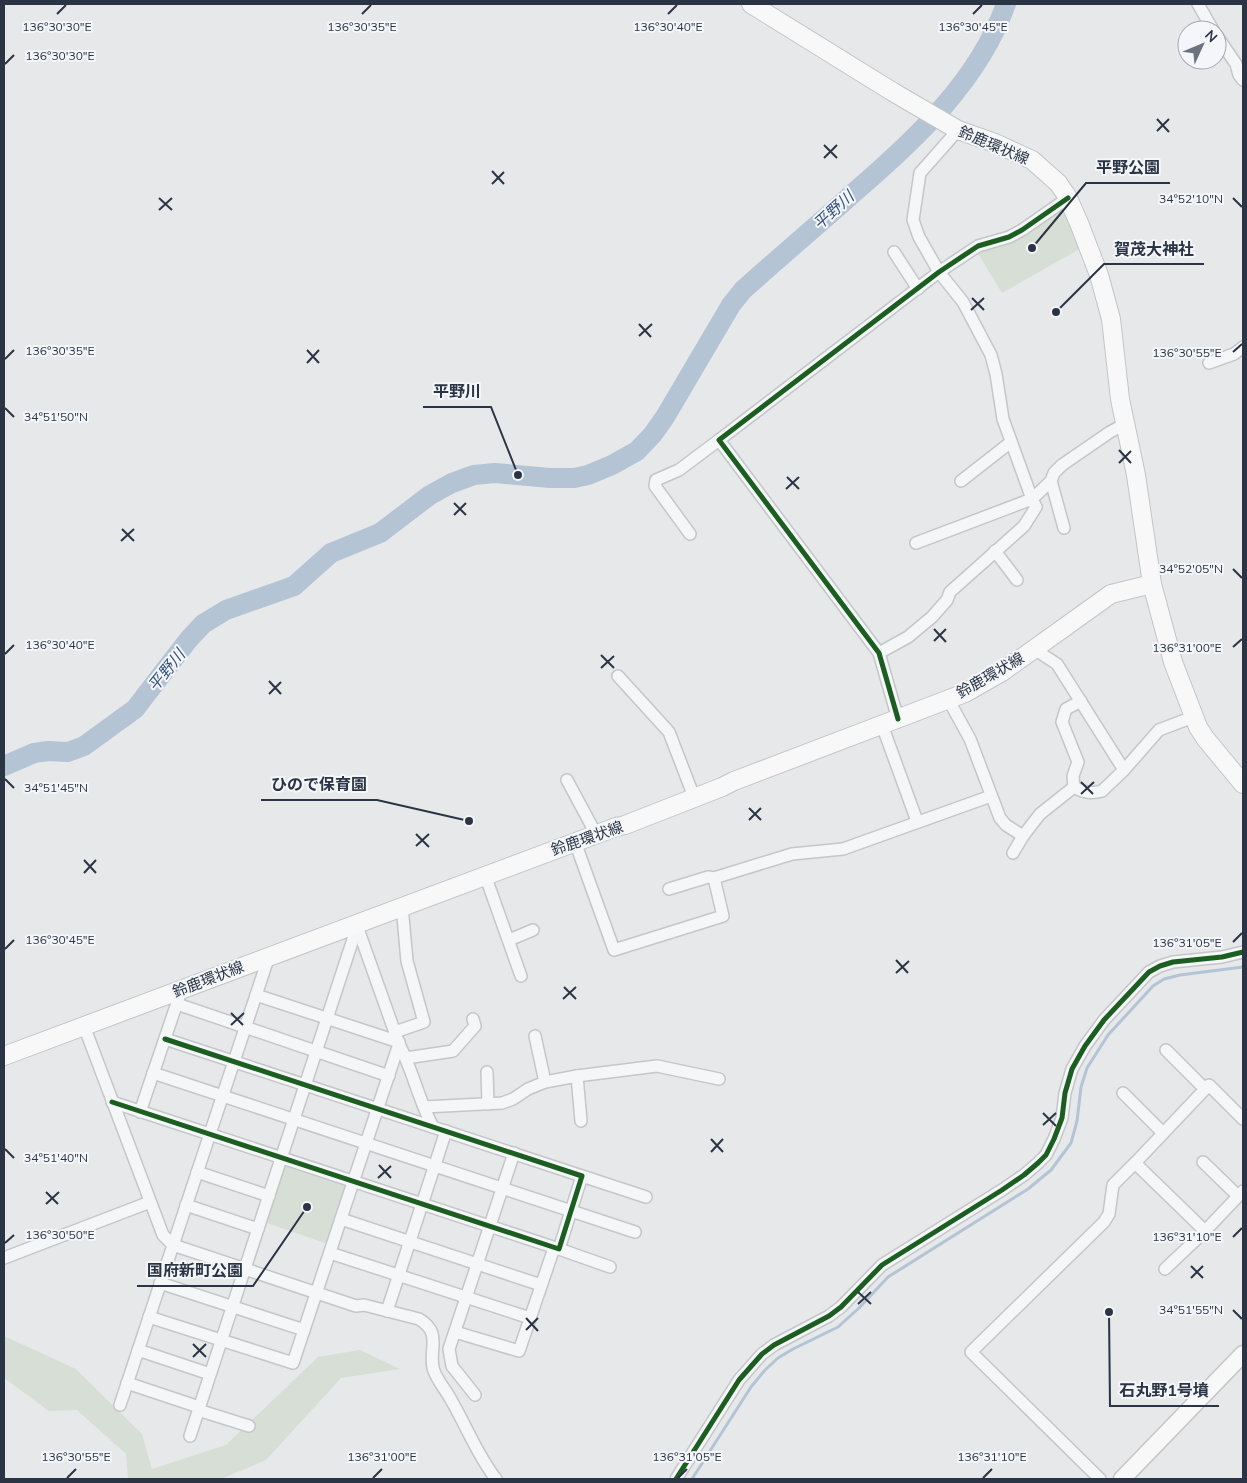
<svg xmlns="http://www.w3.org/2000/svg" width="1247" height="1483" font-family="Mulish,'Noto Sans JP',sans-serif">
<rect width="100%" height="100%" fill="#e6e8ea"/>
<g fill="#d6ded6">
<path d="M 1065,202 L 1083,247 L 1002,293 L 977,252 Z"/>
<path d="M 288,1166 L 346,1185 L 348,1190 L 328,1244 L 267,1223 L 283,1168 Z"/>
<path d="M 4,1336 L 76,1369 L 85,1378 L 142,1434 L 152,1469 L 226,1445 L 318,1357 L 360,1350 L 400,1369 L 341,1378 L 266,1460 L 221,1479 L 128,1479 L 126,1454 L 77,1410 L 49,1411 L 4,1378 Z"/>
</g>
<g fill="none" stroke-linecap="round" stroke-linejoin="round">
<path stroke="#b4c4d5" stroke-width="3" d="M 692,1479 L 751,1387 L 765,1370 L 778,1358 L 793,1349 L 838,1327 L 859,1308 L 888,1277 L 1028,1189 L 1051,1170 L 1071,1143 L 1077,1121 L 1081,1087 L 1087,1068 L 1108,1035 L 1153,986 L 1164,979 L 1180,975 L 1243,967"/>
<path stroke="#b4c4d5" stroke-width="20" d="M 4,766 L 34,753 L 48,751 L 68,752 L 84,746 L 135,709 L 189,639 L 203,624 L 226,610 L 294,586 L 331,553 L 380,533 L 430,495 L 452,483 L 474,475 L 495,473 L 550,478 L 574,478 L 588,475 L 612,465 L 637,451 L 653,434 L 665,417 L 731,305 L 743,290 C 781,256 820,223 858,189 C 917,138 979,80 1006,4"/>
<g stroke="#c4c6c8" stroke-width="14">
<g id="street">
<path d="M 1198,4 L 1213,30"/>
<path d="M 1217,36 L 1236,64 L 1239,75 L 1243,80"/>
<path d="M 894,252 L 918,289"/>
<path d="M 1209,363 L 1234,354 L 1243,347"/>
<path d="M 961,481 L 1011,442"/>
<path d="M 1051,481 L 1064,528"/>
<path d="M 690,534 L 655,486 L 656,480 L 679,470 L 719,440"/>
<path d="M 916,543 L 1032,499 L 1003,419 L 996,374 L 991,355 L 963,302 L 939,272 L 919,237 L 913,220 L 920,173 L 958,130"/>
<path d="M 995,551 L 1017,580"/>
<path d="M 1034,649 L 1057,664 L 1124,770"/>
<path d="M 879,653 L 908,637 L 932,617 L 947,600 L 950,592 L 1024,526 L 1036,507 L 1032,499 L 1051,481 L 1054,473 L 1062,465 L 1110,432 L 1125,424"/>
<path d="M 618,676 L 669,732 L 694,797"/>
<path d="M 948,699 L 970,739 L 1000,818 L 1006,825 L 1023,836 L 1040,814 L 1074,787 C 1082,792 1092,794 1102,791 L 1124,770 L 1159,730 L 1193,717"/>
<path d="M 898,719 L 879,653 L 719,440 L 939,272 L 978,246 L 1009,237 L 1022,230 L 1068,198"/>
<path d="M 882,725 L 917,821"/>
<path d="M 567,780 L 596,834"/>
<path d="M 1074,787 L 1073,776 L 1078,762 L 1062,722 L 1066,709 L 1081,701"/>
<path d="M 575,842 L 614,950 L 723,916 L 714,878 L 792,854 L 843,849 L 991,796"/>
<path d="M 1013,853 L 1023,836"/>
<path d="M 485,875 L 521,976"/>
<path d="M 669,889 L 708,877 L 714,878"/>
<path d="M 357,926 L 399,1044 C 413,1071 419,1101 433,1127"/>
<path d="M 509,940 L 533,930"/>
<path d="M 256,995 L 399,1042"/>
<path d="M 177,1004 L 389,1076"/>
<path d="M 84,1026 L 163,1235 L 173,1245 L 356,1306 L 364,1305 L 419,1319 C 442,1333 429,1347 433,1368 C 436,1379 445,1389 450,1398 C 466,1425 477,1455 496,1479"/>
<path d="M 395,1032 L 424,1022 L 407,961 L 402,906"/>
<path d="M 535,1036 L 545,1082"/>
<path d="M 1166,1050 L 1205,1089"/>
<path d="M 406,1058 L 453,1051 L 475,1026 L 473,1019"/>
<path d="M 487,1072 L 488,1104"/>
<path d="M 153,1073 L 635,1232"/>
<path d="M 577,1076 L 581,1121"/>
<path d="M 1123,1093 L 1163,1133"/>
<path d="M 112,1102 L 559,1249 L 582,1176 L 165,1039"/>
<path d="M 424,1107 L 502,1103 L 513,1099 L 528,1089 L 545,1082 L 577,1076 L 657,1066 L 719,1079"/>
<path d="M 140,1112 L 179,997"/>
<path d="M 1203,1162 L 1238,1196"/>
<path d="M 1135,1163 L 1209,1085 L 1243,1119"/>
<path d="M 197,1172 L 269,1196"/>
<path d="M 582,1176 L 646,1197"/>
<path d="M 186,1205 L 258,1229"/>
<path d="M 341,1219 L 541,1285"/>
<path d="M 559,1249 L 610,1267"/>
<path d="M 330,1253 L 530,1318"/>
<path d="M 4,1258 L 150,1202"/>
<path d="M 1165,1269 L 1205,1231"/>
<path d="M 160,1283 L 304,1330"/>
<path d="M 387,1311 L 446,1131"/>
<path d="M 149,1317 L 293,1363 L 399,1044"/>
<path d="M 455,1332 L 519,1351 L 554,1248"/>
<path d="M 138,1350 L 210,1374"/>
<path d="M 127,1383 L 199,1407"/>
<path d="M 475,1395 L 452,1366 L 449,1349 L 514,1153"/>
<path d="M 120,1405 L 266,965 L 266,957"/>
<path d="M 198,1410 L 249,1426"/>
<path d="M 190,1436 L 357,927"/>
<path d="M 676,1479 L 739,1380 L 762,1354 L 774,1345 L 829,1316 L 841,1307 L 882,1265 L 1002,1190 L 1024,1175 L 1038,1163 L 1046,1155 L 1054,1139 L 1062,1118 L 1065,1093 L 1072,1069 L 1085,1046 L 1104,1020 L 1149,972 L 1160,966 L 1173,962 L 1222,957 L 1243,952"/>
<path d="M 1100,1479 L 971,1352 L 1104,1222 L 1109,1214 L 1113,1185 L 1135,1163 L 1205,1231 L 1243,1191"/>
</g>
</g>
<g stroke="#c4c6c8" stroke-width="19">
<path id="secondary" d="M 1122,1479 L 1243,1354"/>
</g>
<g stroke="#c2c5c8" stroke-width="20">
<g id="primary">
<path d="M 751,4 L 893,92 L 958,130 L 995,143 L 1032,160 L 1058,183 L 1067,196 L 1079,223 L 1099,275 L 1111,319 L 1120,399 L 1136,475 L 1152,584 L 1173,662 L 1198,727 L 1205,738 L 1243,784"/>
<path d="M 4,1056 L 616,827 L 625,825 L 722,787 L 734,781 L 965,693 L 1002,672 L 1111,594 L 1152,584"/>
</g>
</g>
<use href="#street" stroke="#f5f6f7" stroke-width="11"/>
<use href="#secondary" stroke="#f8f8f8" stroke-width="16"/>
<use href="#primary" stroke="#f8f8f8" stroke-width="18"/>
<g stroke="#f4f6f9" stroke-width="8">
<g id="cycleway">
<path d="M 898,719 L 879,653 L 719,440 L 939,272 L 978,246 L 1009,237 L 1022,230 L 1068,198"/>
<path d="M 112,1102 L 559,1249 L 582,1176 L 165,1039"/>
<path d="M 676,1479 L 739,1380 L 762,1354 L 774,1345 L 829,1316 L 841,1307 L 882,1265 L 1002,1190 L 1024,1175 L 1038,1163 L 1046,1155 L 1054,1139 L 1062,1118 L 1065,1093 L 1072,1069 L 1085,1046 L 1104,1020 L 1149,972 L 1160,966 L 1173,962 L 1222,957 L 1243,952"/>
</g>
</g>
<use href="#cycleway" stroke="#1b5e20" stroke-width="5"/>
</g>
<path fill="none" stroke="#2b3445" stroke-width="2" d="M 57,14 L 66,5M 362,14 L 371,5M 668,14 L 677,5M 973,14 L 982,5M 5,64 L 14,55M 1157,119 L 1169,132M 1157,131 L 1169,119M 824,145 L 837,158M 824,158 L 837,145M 492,171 L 504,184M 492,184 L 504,172M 159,198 L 172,210M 1233,198 L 1242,207M 159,210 L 172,198M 972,298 L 984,310M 971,310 L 984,298M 639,324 L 651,337M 639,336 L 652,324M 307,350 L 319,363M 1233,352 L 1242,344M 5,359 L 14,350M 307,363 L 319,350M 5,408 L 14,417M 1119,450 L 1131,463M 1119,463 L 1131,451M 787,477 L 799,489M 786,489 L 799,477M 454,503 L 466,515M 454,515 L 466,503M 122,529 L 134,541M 121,541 L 134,529M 1233,569 L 1242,578M 934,629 L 946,642M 934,641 L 946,629M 1233,647 L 1242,639M 5,654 L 14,645M 601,655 L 614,668M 601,668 L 614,656M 269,681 L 281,694M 269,694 L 281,682M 5,779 L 14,788M 1081,782 L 1093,794M 1081,794 L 1094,782M 749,808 L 761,820M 749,820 L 761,808M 416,834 L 429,847M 416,846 L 429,834M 84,860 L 96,873M 84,873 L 96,860M 1233,942 L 1242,933M 5,949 L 14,940M 896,960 L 908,973M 896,973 L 909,961M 564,987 L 576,999M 563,999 L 576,987M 231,1013 L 243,1025M 231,1025 L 244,1013M 1043,1113 L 1056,1126M 1043,1125 L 1056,1113M 711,1139 L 723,1152M 5,1149 L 14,1158M 711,1152 L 723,1139M 379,1165 L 391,1178M 378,1178 L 391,1166M 46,1192 L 58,1204M 46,1204 L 59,1192M 1233,1237 L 1242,1228M 5,1243 L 14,1235M 1191,1266 L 1203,1278M 1191,1278 L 1203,1266M 858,1292 L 871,1304M 858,1304 L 871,1292M 1233,1310 L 1242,1319M 526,1318 L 538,1331M 526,1330 L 538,1318M 193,1344 L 206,1357M 193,1357 L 206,1344M 67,1478 L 76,1469M 373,1478 L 382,1469M 678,1478 L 687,1469M 983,1478 L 992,1469"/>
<g text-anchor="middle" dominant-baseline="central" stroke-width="4" stroke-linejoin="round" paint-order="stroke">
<g font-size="15" fill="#2b3445" stroke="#f4f6f9">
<text transform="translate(994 145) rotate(23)">鈴鹿環状線</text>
<text transform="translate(990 675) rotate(-30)">鈴鹿環状線</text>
<text transform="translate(587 838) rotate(-19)">鈴鹿環状線</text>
<text transform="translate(208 979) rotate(-21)">鈴鹿環状線</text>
</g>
<g font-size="16" font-style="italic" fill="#34527a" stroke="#f4f6f9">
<text transform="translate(833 210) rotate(-42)">平野川</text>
<text transform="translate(166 670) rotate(-51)">平野川</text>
</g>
</g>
<g font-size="12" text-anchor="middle" fill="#2b3445" stroke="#f4f6f9" stroke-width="4" stroke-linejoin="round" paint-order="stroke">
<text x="57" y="31">136°30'30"E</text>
<text x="362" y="31">136°30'35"E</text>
<text x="668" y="31">136°30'40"E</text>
<text x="973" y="31">136°30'45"E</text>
<text x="60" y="60">136°30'30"E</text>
<text x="1191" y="203">34°52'10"N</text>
<text x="60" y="355">136°30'35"E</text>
<text x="1187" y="357">136°30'55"E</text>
<text x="56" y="421">34°51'50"N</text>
<text x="1191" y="573">34°52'05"N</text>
<text x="60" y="649">136°30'40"E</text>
<text x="1187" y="652">136°31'00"E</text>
<text x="56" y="792">34°51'45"N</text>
<text x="60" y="944">136°30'45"E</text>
<text x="1187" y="947">136°31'05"E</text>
<text x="56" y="1162">34°51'40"N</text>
<text x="60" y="1239">136°30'50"E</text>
<text x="1187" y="1241">136°31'10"E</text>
<text x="1191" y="1314">34°51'55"N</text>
<text x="76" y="1461">136°30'55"E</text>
<text x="382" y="1461">136°31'00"E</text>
<text x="687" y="1461">136°31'05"E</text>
<text x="992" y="1461">136°31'10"E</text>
</g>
<path fill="none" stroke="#2b3445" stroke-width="2" d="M1032 248L1086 183H1170M1056 312L1104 264H1204M518 475L491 407H423M469 821L377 800H261M307 1207L253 1286H137M1109 1312L1110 1406H1219"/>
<g fill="#2b3445" stroke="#f4f6f9" stroke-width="2">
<circle cx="1032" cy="248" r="5"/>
<circle cx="1056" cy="312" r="5"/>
<circle cx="518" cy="475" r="5"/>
<circle cx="469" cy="821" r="5"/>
<circle cx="307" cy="1207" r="5"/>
<circle cx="1109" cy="1312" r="5"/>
</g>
<g font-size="16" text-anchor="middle" font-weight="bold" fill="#2b3445" stroke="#f4f6f9" stroke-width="4" stroke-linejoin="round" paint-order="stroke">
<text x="1128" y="173">平野公園</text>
<text x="1154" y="255">賀茂大神社</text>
<text x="457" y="397">平野川</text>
<text x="319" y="790">ひので保育園</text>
<text x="195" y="1276">国府新町公園</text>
<text x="1164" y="1396">石丸野1号墳</text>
</g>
<rect width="1247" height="1483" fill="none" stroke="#2b3445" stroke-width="10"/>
<g transform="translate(1202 45) rotate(46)"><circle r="24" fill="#f4f6f9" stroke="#a4a8b1"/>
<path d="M0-4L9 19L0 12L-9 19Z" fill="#6c737f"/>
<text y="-8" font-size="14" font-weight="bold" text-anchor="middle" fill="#2b3445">N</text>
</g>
</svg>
